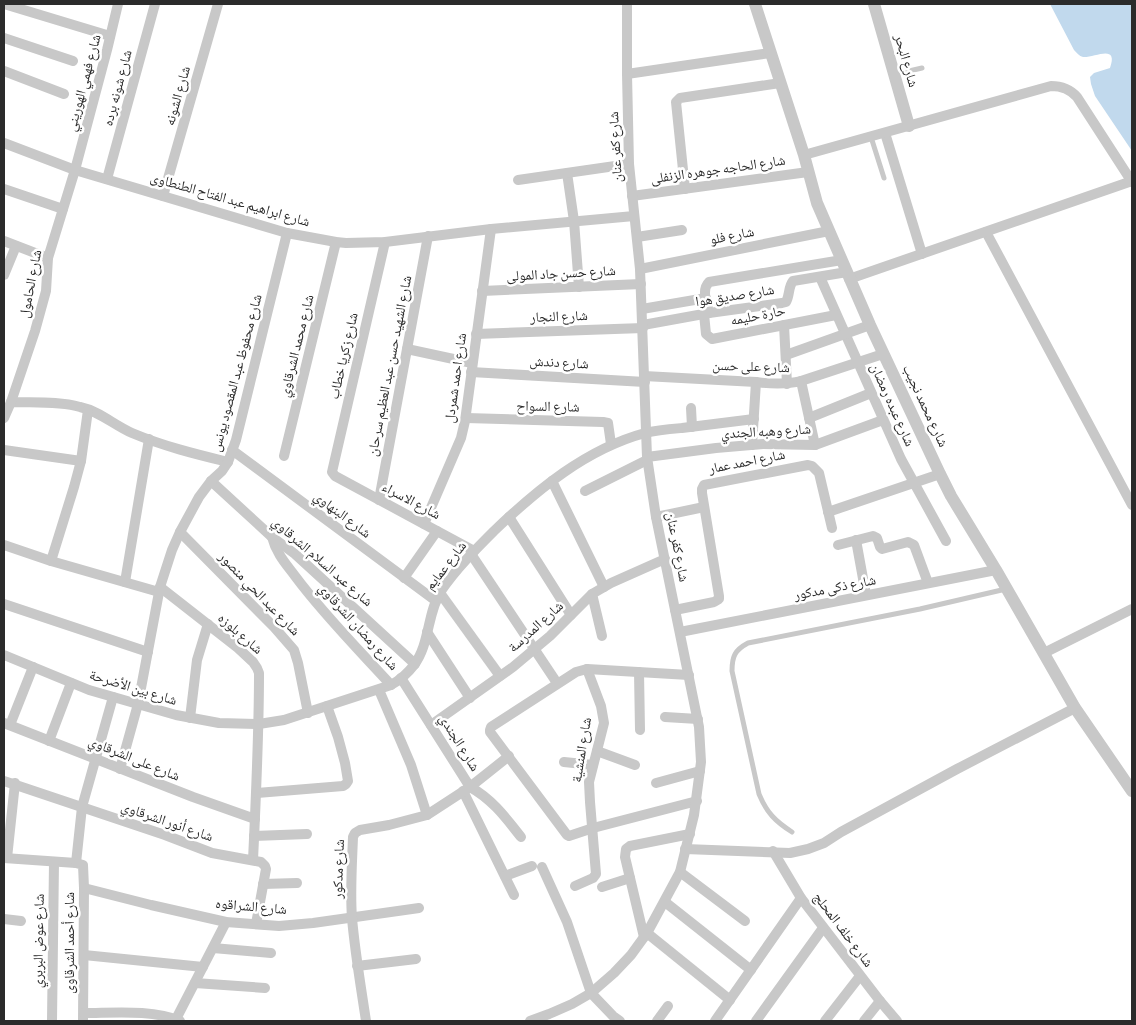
<svg xmlns="http://www.w3.org/2000/svg" width="1136" height="1025" font-family="'Alegreya Sans','Noto Naskh Arabic',sans-serif">
<rect width="100%" height="100%" fill="#fff"/>
<path fill="#c1d9ed" d="M 1050,4 L 1132,4 L 1132,151 L 1095,96 L 1091,84 L 1090,77 L 1094,73 L 1110,68 C 1119,43 1094,58 1083,57 C 1079,56 1077,53 1074,50 Z"/>
<g fill="none" stroke-linecap="round" stroke-linejoin="round">
<g stroke="#c8c8c8" stroke-width="5">
<path d="M 896,74 L 922,68"/>
<path d="M 871,137 L 884,178"/>
<path d="M 792,832 C 775,821 767,813 759,794 L 732,671 C 732,656 735,650 748,643 L 920,609 L 1006,589"/>
</g>
<g stroke="#c8c8c8" stroke-width="10">
<path d="M 4,4 L 110,36"/>
<path d="M 4,38 L 73,61"/>
<path d="M 4,71 L 64,94"/>
<path d="M 627,74 L 770,53"/>
<path d="M 885,133 L 922,254"/>
<path d="M 4,143 L 75,170 L 287,233 L 336,242 L 346,243 L 385,242 L 491,229 L 634,216"/>
<path d="M 804,155 L 1051,86 C 1062,86 1070,89 1077,97 L 1132,182"/>
<path d="M 567,173 L 574,221 L 579,287"/>
<path d="M 107,179 L 155,4"/>
<path d="M 518,180 L 629,164"/>
<path d="M 4,189 L 63,209"/>
<path d="M 685,189 L 676,102 L 680,98 L 780,83"/>
<path d="M 163,196 L 218,4"/>
<path d="M 632,196 L 808,172"/>
<path d="M 986,232 L 1132,505"/>
<path d="M 637,237 L 682,230"/>
<path d="M 4,241 L 48,258"/>
<path d="M 385,242 L 332,472 L 335,476 L 474,551"/>
<path d="M 640,269 L 829,231"/>
<path d="M 4,275 L 16,246"/>
<path d="M 820,277 L 901,459 L 946,541"/>
<path d="M 849,279 L 1132,181"/>
<path d="M 482,291 L 641,284"/>
<path d="M 642,309 L 706,298"/>
<path d="M 709,313 C 707,303 701,290 709,282 L 842,260"/>
<path d="M 704,314 L 706,334 L 712,339 L 836,315"/>
<path d="M 643,325 L 709,313 L 782,303 L 786,302 C 790,295 788,287 793,281 L 847,272"/>
<path d="M 784,325 L 787,384"/>
<path d="M 476,334 L 643,328"/>
<path d="M 407,349 L 472,363"/>
<path d="M 786,355 L 870,325"/>
<path d="M 471,372 L 645,382"/>
<path d="M 644,376 L 756,382 C 771,384 785,385 801,381 L 883,354"/>
<path d="M 801,381 L 815,445"/>
<path d="M 11,402 C 33,403 58,401 80,407 C 99,411 114,425 132,433 C 163,446 195,454 228,462"/>
<path d="M 691,408 L 692,427"/>
<path d="M 4,418 L 11,402 L 35,331 L 46,291 L 48,258 L 75,170 L 107,50 L 118,4"/>
<path d="M 466,418 L 603,422 L 608,423 L 611,444"/>
<path d="M 809,418 L 871,393"/>
<path d="M 752,445 L 756,382"/>
<path d="M 4,450 L 81,461"/>
<path d="M 232,450 L 436,601"/>
<path d="M 284,456 L 336,242"/>
<path d="M 647,457 L 716,448 L 763,444 L 815,445 L 883,420"/>
<path d="M 211,481 L 272,537 L 295,554 L 415,664"/>
<path d="M 552,481 L 604,587"/>
<path d="M 585,491 L 647,460"/>
<path d="M 379,500 L 428,236"/>
<path d="M 828,512 L 940,474"/>
<path d="M 509,517 L 571,615"/>
<path d="M 656,517 L 704,507"/>
<path d="M 424,524 L 461,438 L 465,421 L 491,229"/>
<path d="M 180,532 L 274,627 L 294,650 L 298,663 L 308,713"/>
<path d="M 272,537 C 276,553 286,564 295,576 C 324,615 359,650 391,685"/>
<path d="M 856,540 L 866,595"/>
<path d="M 4,545 L 51,561 L 159,592"/>
<path d="M 838,545 L 873,536 L 877,538 L 880,547 L 882,549 L 908,542 L 914,545 L 928,583"/>
<path d="M 471,554 L 557,683"/>
<path d="M 51,561 L 74,487 L 81,461 L 88,410"/>
<path d="M 404,578 L 437,531"/>
<path d="M 125,582 L 149,439"/>
<path d="M 160,587 L 238,648 L 253,662 L 257,668 L 259,673 C 259,736 256,798 253,860"/>
<path d="M 440,593 L 500,676"/>
<path d="M 592,594 L 602,636"/>
<path d="M 4,604 L 148,652"/>
<path d="M 675,610 L 714,602 L 719,599 L 719,596 L 702,493 L 702,489 L 704,485 L 808,465 L 812,466 L 819,473 L 832,528"/>
<path d="M 427,632 L 470,698"/>
<path d="M 680,632 L 996,570"/>
<path d="M 1044,653 L 1132,609"/>
<path d="M 4,655 L 89,690 L 176,715 L 219,723 L 259,724 L 284,720 L 391,685 C 400,680 408,673 414,665 C 430,644 427,613 441,591 C 456,569 475,550 494,531 C 537,490 586,449 645,433 C 657,430 670,429 682,428 C 706,425 730,422 754,419"/>
<path d="M 639,672 L 640,730"/>
<path d="M 689,675 L 587,669 L 576,672 L 491,727 L 490,730 L 490,732 L 567,835 L 569,836 L 593,828 L 697,801"/>
<path d="M 401,678 L 470,787 C 492,799 506,818 521,837"/>
<path d="M 379,690 L 411,765 L 427,815"/>
<path d="M 665,717 L 698,719"/>
<path d="M 190,718 L 197,660 L 208,624"/>
<path d="M 4,723 L 193,797 L 255,819"/>
<path d="M 10,725 L 33,667"/>
<path d="M 431,725 L 513,667 L 550,636 L 592,594 L 611,583 L 665,559"/>
<path d="M 49,741 L 71,683"/>
<path d="M 597,751 L 635,765"/>
<path d="M 564,762 L 593,765"/>
<path d="M 120,769 L 138,704 L 160,587 L 172,550 L 180,532 L 199,497 L 211,481 L 222,471 L 228,462 L 236,440 L 287,233"/>
<path d="M 4,781 L 165,835 L 212,853 L 261,862 L 265,866 L 266,869 L 256,924"/>
<path d="M 656,783 L 700,771"/>
<path d="M 463,791 L 514,895"/>
<path d="M 257,793 L 343,786 L 346,784 L 348,781 L 345,763 L 338,737 L 327,706"/>
<path d="M 254,836 L 307,834"/>
<path d="M 685,849 L 790,853 L 808,849 L 824,843 L 841,832 L 957,769 L 1075,708"/>
<path d="M 773,851 L 801,898 L 880,1001 L 897,1021"/>
<path d="M 4,858 L 76,863 L 83,865 L 84,888 L 83,1021"/>
<path d="M 7,858 L 15,783"/>
<path d="M 76,863 L 82,807 L 113,697"/>
<path d="M 542,867 L 567,922 L 591,993 L 613,1016 L 620,1021"/>
<path d="M 680,872 L 745,921"/>
<path d="M 505,876 L 532,866"/>
<path d="M 263,884 L 297,883"/>
<path d="M 575,886 L 593,878 L 596,874 L 590,802 L 589,782 L 604,723 L 601,706 L 587,669"/>
<path d="M 602,887 L 630,878"/>
<path d="M 84,888 L 151,905 L 226,922 L 279,926 L 313,923 L 419,908"/>
<path d="M 665,902 L 751,970"/>
<path d="M 4,919 L 21,921"/>
<path d="M 647,933 L 730,1000"/>
<path d="M 644,937 L 625,857 L 626,849 L 630,846 L 690,834"/>
<path d="M 213,948 L 271,953"/>
<path d="M 84,955 L 203,967"/>
<path d="M 357,966 L 416,959"/>
<path d="M 195,983 L 265,988"/>
<path d="M 84,1013 C 112,1013 153,1009 180,1021"/>
<path d="M 52,1021 L 54,862"/>
<path d="M 175,1021 L 226,922"/>
<path d="M 366,1021 C 361,987 355,953 352,918 C 350,891 352,864 353,837 L 355,833 L 360,830 L 389,825 L 427,815 L 470,787 L 509,756"/>
<path d="M 530,1021 L 549,1014 L 572,1004 L 591,993 L 614,973 L 631,955 L 647,933 L 680,872 L 694,815 L 701,762 L 699,727 L 656,517 L 647,457 L 640,269 L 629,164 L 627,74 L 627,4"/>
<path d="M 657,1021 L 668,1006"/>
<path d="M 715,1021 L 801,898"/>
<path d="M 756,1021 L 823,928"/>
<path d="M 825,1021 L 860,976"/>
<path d="M 864,1021 L 880,1001"/>
</g>
<g stroke="#c8c8c8" stroke-width="12">
<path d="M 755,4 L 804,155 L 817,203 L 870,325 L 940,474 L 951,496 L 996,570 L 1075,708 L 1132,791"/>
<path d="M 874,4 L 909,126"/>
</g>
</g>
<g text-anchor="middle" dominant-baseline="central" stroke-width="5" stroke-linejoin="round" paint-order="stroke">
<g font-size="14" fill="#2b2b2b" stroke="#fff">
<text transform="translate(906 61) rotate(74)">شارع البحر</text>
<text transform="translate(84 83) rotate(-75)">شارع فهمي الهوريني</text>
<text transform="translate(118 88) rotate(-75)">شارع شونه برده</text>
<text transform="translate(178 96) rotate(-74)">شارع الشونه</text>
<text transform="translate(616 147) rotate(-93)">شارع كفر عنان</text>
<text transform="translate(718 170) rotate(-8)">شارع الحاجه جوهره الزنفلى</text>
<text transform="translate(230 200) rotate(16)">شارع ابراهيم عبد الفتاح الطنطاوى</text>
<text transform="translate(732 236) rotate(-11)">شارع فلو</text>
<text transform="translate(561 274) rotate(-3)">شارع حسن جاد المولى</text>
<text transform="translate(31 284) rotate(-79)">شارع الحامول</text>
<text transform="translate(735 296) rotate(-9)">شارع صديق هوا</text>
<text transform="translate(758 316) rotate(-11)">حارة حليمه</text>
<text transform="translate(559 317) rotate(-2)">شارع النجار</text>
<text transform="translate(297 346) rotate(-76)">شارع محمد الشرقاوي</text>
<text transform="translate(344 356) rotate(-77)">شارع زكريا خطاب</text>
<text transform="translate(559 363) rotate(3)">شارع دندش</text>
<text transform="translate(390 366) rotate(-79)">شارع الشهيد حسن عبد العظيم سرحان</text>
<text transform="translate(751 367) rotate(2)">شارع على حسن</text>
<text transform="translate(237 373) rotate(-75)">شارع محفوظ عبد المقصود يونس</text>
<text transform="translate(456 378) rotate(-82)">شارع احمد شمردل</text>
<text transform="translate(892 405) rotate(66)">شارع عبده رمضان</text>
<text transform="translate(925 406) rotate(65)">شارع محمد نجيب</text>
<text transform="translate(548 407) rotate(1)">شارع السواح</text>
<text transform="translate(766 432) rotate(-3)">شارع وهبه الجندي</text>
<text transform="translate(747 462) rotate(-11)">شارع احمد عمار</text>
<text transform="translate(411 501) rotate(28)">شارع الاسراء</text>
<text transform="translate(342 515) rotate(37)">شارع البنهاوي</text>
<text transform="translate(677 547) rotate(79)">شارع كفر عنان</text>
<text transform="translate(322 562) rotate(41)">شارع عبد السلام الشرقاوي</text>
<text transform="translate(446 566) rotate(-52)">شارع عمايم</text>
<text transform="translate(835 588) rotate(-11)">شارع ذكى مدكور</text>
<text transform="translate(259 594) rotate(46)">شارع عبد الحي منصور</text>
<text transform="translate(358 627) rotate(48)">شارع رمضان الشرقاوي</text>
<text transform="translate(536 627) rotate(-42)">شارع المدرسة</text>
<text transform="translate(240 634) rotate(41)">شارع بلوزه</text>
<text transform="translate(133 688) rotate(17)">شارع بين الأضرحة</text>
<text transform="translate(459 743) rotate(58)">شارع الجندي</text>
<text transform="translate(582 750) rotate(-81)">شارع المنشية</text>
<text transform="translate(134 759) rotate(22)">شارع على الشرقاوي</text>
<text transform="translate(167 822) rotate(19)">شارع أنور الشرقاوي</text>
<text transform="translate(339 869) rotate(-88)">شارع مدكور</text>
<text transform="translate(251 907) rotate(5)">شارع الشراقوه</text>
<text transform="translate(843 930) rotate(53)">شارع خلف المحلج</text>
<text transform="translate(39 941) rotate(-89)">شارع عوض البربري</text>
<text transform="translate(70 943) rotate(-90)">شارع أحمد الشرقاوى</text>
</g>
</g>
<rect width="1136" height="1025" fill="none" stroke="#2b2b2b" stroke-width="10"/>
</svg>
